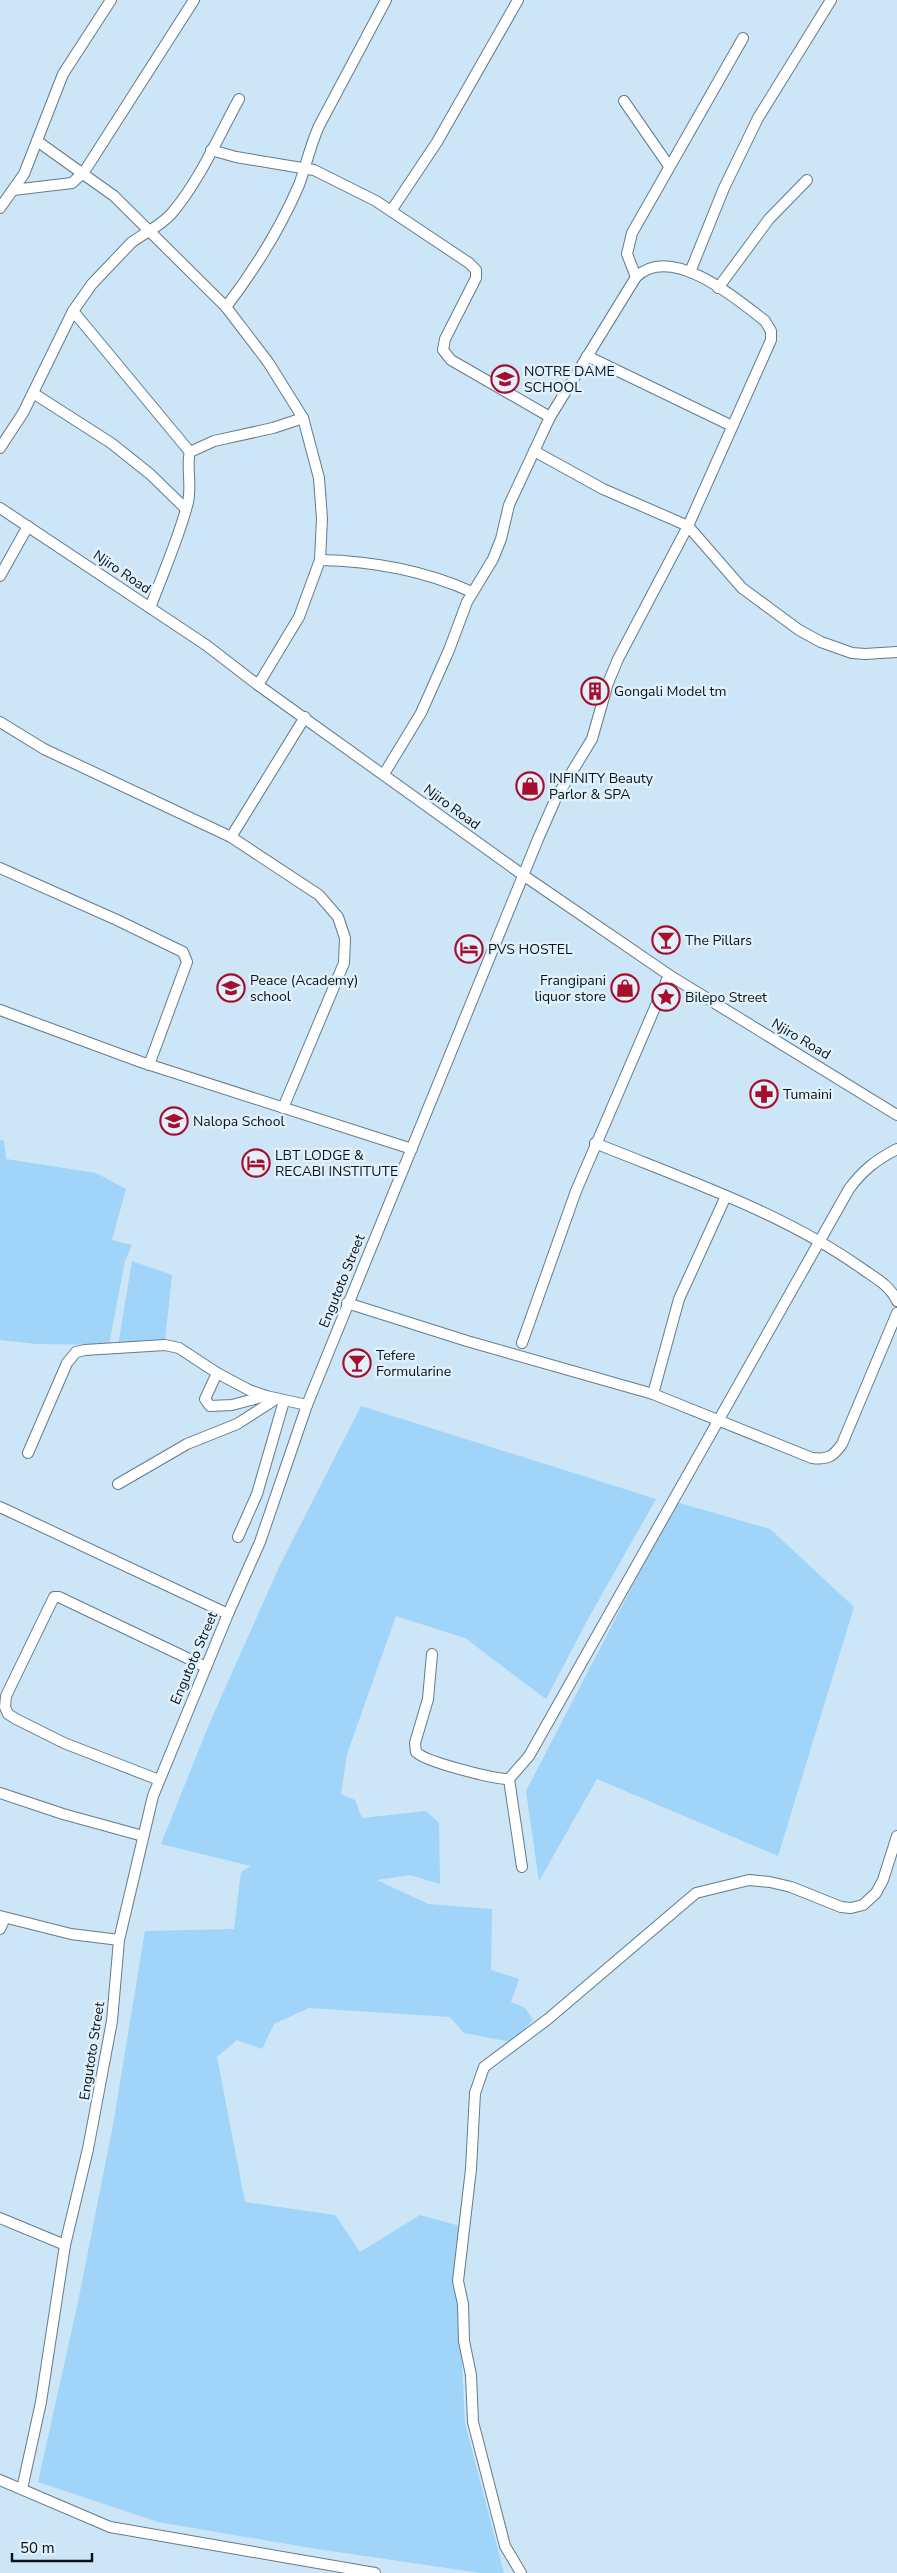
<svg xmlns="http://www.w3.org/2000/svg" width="897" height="2573" font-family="'Nunito Sans',sans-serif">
<rect width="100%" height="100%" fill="#cce5f7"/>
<g fill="#a0d4f9">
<path d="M 0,1140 L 4,1141 L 6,1159 L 96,1173 L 126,1189 L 112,1240 L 132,1245 L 125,1261 L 109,1345 L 37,1344 L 0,1340 Z"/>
<path d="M 132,1261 L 172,1275 L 165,1341 L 130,1342 L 118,1346 Z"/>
<path d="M 361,1406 L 656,1499 L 588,1619 L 546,1699 L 465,1638 L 396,1616 L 347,1754 L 341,1794 L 355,1800 L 362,1818 L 426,1811 L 439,1823 L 440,1884 L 410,1875 L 377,1880 L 428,1904 L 492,1909 L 491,1970 L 519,1979 L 511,2002 L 525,2008 L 533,2020 L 511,2042 L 464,2033 L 450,2017 L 309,2008 L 274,2024 L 262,2049 L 237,2040 L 217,2057 L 245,2202 L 335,2215 L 360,2252 L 420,2215 L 460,2226 L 459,2304 L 465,2423 L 504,2573 L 481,2573 L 317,2549 L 158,2522 L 38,2482 L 78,2302 L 113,2125 L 145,1931 L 234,1929 L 241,1872 L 251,1866 L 161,1844 L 210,1722 L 279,1567 Z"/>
<path d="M 676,1502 L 770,1529 L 854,1607 L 778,1856 L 597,1779 L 539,1881 L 526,1791 Z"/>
</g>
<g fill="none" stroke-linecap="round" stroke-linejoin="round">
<g stroke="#647b8b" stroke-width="12">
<g id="minor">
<path d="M 624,101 L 669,166"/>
<path d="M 37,141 L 114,196 L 226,307 L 268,362 L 303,418 L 319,478 L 322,519 L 320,560 L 299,617 L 258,685"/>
<path d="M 211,150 L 236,157 L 314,170 L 376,201 L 469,263 L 476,270 L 476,278 L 445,339 L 443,350 L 451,360 L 550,417"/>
<path d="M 13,190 L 72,183 L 84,172 L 194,0"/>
<path d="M 0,208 L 24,174 L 63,74 L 111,0"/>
<path d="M 391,211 L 437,142 L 518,0"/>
<path d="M 690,272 L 724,188 L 758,118 L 831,0"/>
<path d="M 636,277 L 627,254 L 632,233 L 743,38"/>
<path d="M 718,288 L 769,219 L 807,180"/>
<path d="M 226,307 C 255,269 280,229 299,185 C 306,166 310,146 319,126 L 386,0"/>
<path d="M 73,311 L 190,452"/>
<path d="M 587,356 L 732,426"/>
<path d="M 33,393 L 111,443 L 150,474 L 186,509"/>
<path d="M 0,448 L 23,413 L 73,311 L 92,284 L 131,243 C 145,232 160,227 172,213 C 200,180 218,137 239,99"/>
<path d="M 534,451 L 603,489 L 688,526 L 742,588 L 799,630 L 821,642 L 852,653 L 865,654 L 897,652"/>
<path d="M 0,508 L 206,645 L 258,685 L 523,875 L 669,975 L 897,1115"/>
<path d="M 320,560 C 373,561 423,570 472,592"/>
<path d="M 0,576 L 28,526"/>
<path d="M 150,608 C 163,573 179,538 188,502 C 192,485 186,465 190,452 L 214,441 L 273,428 L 303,418"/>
<path d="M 0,722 L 44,749 L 231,837 L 319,895 L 338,917 L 345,938 L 344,963 L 283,1108"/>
<path d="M 231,837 L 305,717"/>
<path d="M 0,868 L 117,920 L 183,952 L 187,962 L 149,1065"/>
<path d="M 0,1010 L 141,1062 L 412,1149"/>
<path d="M 595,1143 C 686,1180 784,1213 864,1270 C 877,1279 890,1286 897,1301"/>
<path d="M 347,1303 L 467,1341 L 653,1394 L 812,1458 C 827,1460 833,1457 842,1444 L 897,1313"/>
<path d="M 522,1343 L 576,1191 L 669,975"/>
<path d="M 217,1373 L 205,1399 L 210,1406 L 232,1405 L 266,1396"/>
<path d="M 653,1394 L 679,1299 L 726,1196"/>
<path d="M 28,1453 L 67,1363 L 76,1352 L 85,1350 L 165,1345 L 179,1348 L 217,1373 L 249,1390 L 266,1396 L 307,1405"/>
<path d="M 118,1484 L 187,1444 L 237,1424 L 276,1399"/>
<path d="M 0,1507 L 228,1614"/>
<path d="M 238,1537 L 257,1494 L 284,1401"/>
<path d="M 432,1654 L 428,1699 L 415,1743 L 416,1752 C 425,1762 494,1779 509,1779 L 529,1756 L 849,1189 C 863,1170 876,1160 897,1149"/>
<path d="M 509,1779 L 522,1867"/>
<path d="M 159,1780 L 64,1743 L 16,1719 L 8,1714 L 5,1707 L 6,1696 L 54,1597 L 59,1597 L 206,1667"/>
<path d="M 0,1793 L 63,1814 L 143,1836"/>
<path d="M 0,1916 L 71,1934 L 119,1940"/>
<path d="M 0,1929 L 5,1918"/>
<path d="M 0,2218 L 65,2245"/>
<path d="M 0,2480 L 110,2527 L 375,2573"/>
<path d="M 22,2489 L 41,2402 L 65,2245 L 88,2149 L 112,2021 L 119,1940 L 153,1796 L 228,1614 L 260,1542 L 307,1405 L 538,839 L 556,798 L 592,739 L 608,683 L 618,659 L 688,526 L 771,340 L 771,331 L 765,321 C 736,298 671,243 636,277 L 550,417 L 509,505 L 501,539 L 493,559 L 467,602 L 449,650 L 421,713 L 384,774"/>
<path d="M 521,2573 L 505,2546 L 473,2422 L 471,2375 L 464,2341 L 463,2304 L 458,2281 L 471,2169 L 475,2093 L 484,2067 L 548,2019 L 696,1893 L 749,1880 L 770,1882 L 791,1887 L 841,1907 L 851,1908 L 863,1905 L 876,1893 L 883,1880 L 897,1836"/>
</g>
</g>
<use href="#minor" stroke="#fff" stroke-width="10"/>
</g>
<defs>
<g id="school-ring" transform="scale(1.4375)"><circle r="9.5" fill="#e1f1fc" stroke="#a70e2b" stroke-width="1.5"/><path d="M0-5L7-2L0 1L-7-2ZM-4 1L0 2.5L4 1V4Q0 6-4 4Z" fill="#a70e2b"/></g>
<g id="building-ring" transform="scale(1.4375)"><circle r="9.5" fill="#e1f1fc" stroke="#a70e2b" stroke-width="1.5"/><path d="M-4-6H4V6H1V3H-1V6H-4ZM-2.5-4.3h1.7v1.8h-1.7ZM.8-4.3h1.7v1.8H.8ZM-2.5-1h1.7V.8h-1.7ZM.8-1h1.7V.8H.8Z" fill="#a70e2b"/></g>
<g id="shop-ring" transform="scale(1.4375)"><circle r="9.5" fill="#e1f1fc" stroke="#a70e2b" stroke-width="1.5"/><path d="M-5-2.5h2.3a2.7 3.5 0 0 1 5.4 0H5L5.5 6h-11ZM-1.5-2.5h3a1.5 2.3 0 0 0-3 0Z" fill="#a70e2b"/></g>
<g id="bar-ring" transform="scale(1.4375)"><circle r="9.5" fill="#e1f1fc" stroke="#a70e2b" stroke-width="1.5"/><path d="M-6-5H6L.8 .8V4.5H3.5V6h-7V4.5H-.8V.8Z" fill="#a70e2b"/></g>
<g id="hotel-ring" transform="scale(1.4375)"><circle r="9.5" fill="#e1f1fc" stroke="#a70e2b" stroke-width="1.5"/><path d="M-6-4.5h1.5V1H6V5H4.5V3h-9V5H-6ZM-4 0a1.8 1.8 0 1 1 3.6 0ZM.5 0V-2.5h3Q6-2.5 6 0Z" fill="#a70e2b"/></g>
<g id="sight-ring" transform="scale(1.4375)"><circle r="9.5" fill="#e1f1fc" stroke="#a70e2b" stroke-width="1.5"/><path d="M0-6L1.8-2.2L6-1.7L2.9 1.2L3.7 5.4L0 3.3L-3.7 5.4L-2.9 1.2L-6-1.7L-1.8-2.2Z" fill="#a70e2b"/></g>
<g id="pharmacy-ring" transform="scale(1.4375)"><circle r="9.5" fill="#e1f1fc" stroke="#a70e2b" stroke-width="1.5"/><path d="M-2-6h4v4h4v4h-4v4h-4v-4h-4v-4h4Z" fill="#a70e2b"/></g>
</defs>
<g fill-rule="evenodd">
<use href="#school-ring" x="505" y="379"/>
<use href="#building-ring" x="595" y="691"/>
<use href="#shop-ring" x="530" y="786"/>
<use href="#bar-ring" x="666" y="940"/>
<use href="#hotel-ring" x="469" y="949"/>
<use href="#school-ring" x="231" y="988"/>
<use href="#shop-ring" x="625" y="988"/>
<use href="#sight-ring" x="666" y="997"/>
<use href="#pharmacy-ring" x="764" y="1094"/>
<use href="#school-ring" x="174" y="1121"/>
<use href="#hotel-ring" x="256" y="1163"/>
<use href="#bar-ring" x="357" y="1363"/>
</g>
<g text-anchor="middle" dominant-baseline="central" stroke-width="5" stroke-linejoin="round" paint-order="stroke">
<g font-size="14" fill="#091218" stroke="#e1f1fc" text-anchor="start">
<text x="524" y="371">NOTRE DAME<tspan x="524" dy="16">SCHOOL</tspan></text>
<text x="614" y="691">Gongali Model tm</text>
<text x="549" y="778">INFINITY Beauty<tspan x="549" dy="16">Parlor &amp; SPA</tspan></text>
<text x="685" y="940">The Pillars</text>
<text x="488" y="949">PVS HOSTEL</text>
<text x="250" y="980">Peace (Academy)<tspan x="250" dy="16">school</tspan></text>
<text x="606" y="980" text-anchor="end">Frangipani<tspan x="606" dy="16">liquor store</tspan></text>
<text x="685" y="997">Bilepo Street</text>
<text x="783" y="1094">Tumaini</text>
<text x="193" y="1121">Nalopa School</text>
<text x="275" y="1155">LBT LODGE &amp;<tspan x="275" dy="16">RECABI INSTITUTE</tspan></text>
<text x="376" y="1355">Tefere<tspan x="376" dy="16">Formularine</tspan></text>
</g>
<g font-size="14" fill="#091218" stroke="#e1f1fc">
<text transform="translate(122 572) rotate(34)">Njiro Road</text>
<text transform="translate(452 807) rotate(36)">Njiro Road</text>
<text transform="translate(801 1039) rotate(31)">Njiro Road</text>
<text transform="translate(342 1281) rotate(-68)">Engutoto Street</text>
<text transform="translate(194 1658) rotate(-67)">Engutoto Street</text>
<text transform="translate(92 2051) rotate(-81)">Engutoto Street</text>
</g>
</g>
<path d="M12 2553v8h80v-8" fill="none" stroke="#091218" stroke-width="2.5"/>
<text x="20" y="2553" font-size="15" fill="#091218" stroke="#e1f1fc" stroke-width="4" paint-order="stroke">50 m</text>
</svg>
